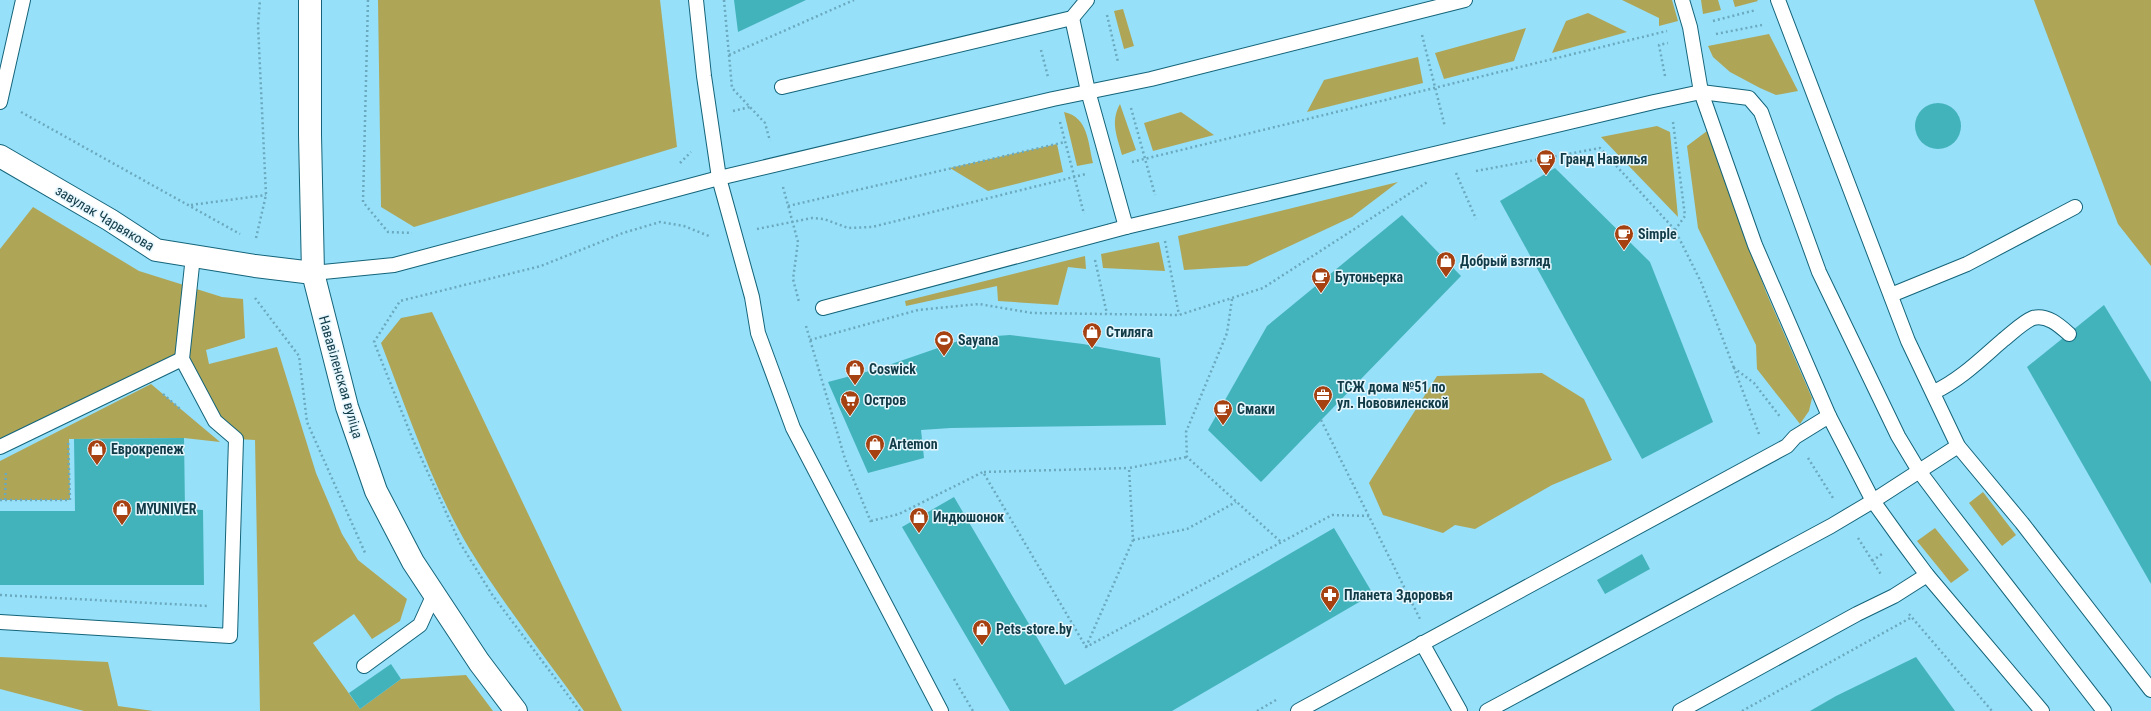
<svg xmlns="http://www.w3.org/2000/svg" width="2151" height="711" font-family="'Roboto Condensed',sans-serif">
<rect width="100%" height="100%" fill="#97e0f9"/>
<g fill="#afa557">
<path d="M 378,0 L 660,0 L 677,147 L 414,227 L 381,207 Z"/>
<path d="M 1622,0 L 1672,0 L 1678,21 L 1659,26 L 1659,18 Z"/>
<path d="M 1701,0 L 1718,0 L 1721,10 L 1703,14 Z"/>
<path d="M 1733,0 L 1757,0 L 1758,1 L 1735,7 Z"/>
<path d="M 2034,0 L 2151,0 L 2151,266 L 2118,224 Z"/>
<path d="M 1123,9 L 1134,46 L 1124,49 L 1114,11 Z"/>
<path d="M 1588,13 L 1627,32 L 1552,53 L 1566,21 Z"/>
<path d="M 1526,28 L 1514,61 L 1444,79 L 1435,53 Z"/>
<path d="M 1769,34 L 1798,91 L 1776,95 L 1760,88 L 1730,72 L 1713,57 L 1708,46 Z"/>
<path d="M 1418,57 L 1423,83 L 1307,112 L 1324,80 Z"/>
<path d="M 1120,104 L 1136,150 L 1122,155 C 1117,136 1110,122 1120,104 Z"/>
<path d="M 1064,112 C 1088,117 1088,142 1093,163 L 1077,166 Z"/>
<path d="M 1181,112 L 1214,135 L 1153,151 L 1144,123 Z"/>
<path d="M 1657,126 L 1670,132 L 1678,217 L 1601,137 Z"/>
<path d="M 1707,131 L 1766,292 L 1812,398 L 1809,411 L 1800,424 L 1757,369 L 1756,345 L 1698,228 L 1687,146 Z"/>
<path d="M 1057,144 L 1063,172 L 988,191 L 950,168 Z"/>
<path d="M 1398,182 L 1352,217 L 1247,266 L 1184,270 L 1178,236 Z"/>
<path d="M 33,207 L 139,271 L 222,297 L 243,299 L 245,338 L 206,350 L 209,364 L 277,347 L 316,473 L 342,534 L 358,560 L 407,599 L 400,621 L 372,639 L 354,614 L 313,643 L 360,709 L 401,679 L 466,675 L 493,711 L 260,711 L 255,440 L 236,439 L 215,421 L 182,359 L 0,447 L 0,249 Z"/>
<path d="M 1159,242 L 1165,271 L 1103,268 L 1101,254 Z"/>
<path d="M 1085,256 L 1086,269 L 1068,267 L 1058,305 L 998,301 L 997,286 L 906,306 L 905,301 Z"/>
<path d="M 432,312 L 622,711 L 584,711 C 545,657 504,605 469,548 C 432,486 407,410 381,343 L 401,318 Z"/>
<path d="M 1542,373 L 1584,399 L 1612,460 L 1552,485 L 1475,529 L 1455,525 L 1443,533 L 1383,515 L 1369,483 L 1437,376 Z"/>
<path d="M 151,384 L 220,442 L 184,438 L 69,439 L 70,500 L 0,500 L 0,461 Z"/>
<path d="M 1983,492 L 2016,535 L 2002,546 L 1969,503 Z"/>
<path d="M 1935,528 L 1969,570 L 1951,583 L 1917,541 Z"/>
<path d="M 0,657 L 108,662 L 118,706 L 153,711 L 84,711 L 0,689 Z"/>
</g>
<g fill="#43b3bb">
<path d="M 734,0 L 806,0 L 738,32 Z"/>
<circle cx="1938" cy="126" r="23"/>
<path d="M 1555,168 L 1650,262 L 1713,422 L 1642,459 L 1500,201 Z"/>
<path d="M 1402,215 L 1461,276 L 1261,482 L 1208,430 L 1267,326 Z"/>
<path d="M 2104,305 L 2151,382 L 2151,584 L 2027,367 Z"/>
<path d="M 1010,335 L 1083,344 L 1160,358 L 1166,425 L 951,428 L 921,430 L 924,458 L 868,473 L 828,382 L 877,369 L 967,338 Z"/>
<path d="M 184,438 L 185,509 L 203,510 L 204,585 L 0,585 L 0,511 L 75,511 L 74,439 Z"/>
<path d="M 954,497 L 1065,685 L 1334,528 L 1373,594 L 1172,711 L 1010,711 L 902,527 Z"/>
<path d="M 1642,554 L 1650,569 L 1605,594 L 1597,580 Z"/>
<path d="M 1916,657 L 1955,711 L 1810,711 L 1836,696 Z"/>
<path d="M 391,664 L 401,679 L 360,709 L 349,693 Z"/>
</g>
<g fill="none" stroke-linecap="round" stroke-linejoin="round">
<g stroke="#13647a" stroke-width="16">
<g id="service">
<path d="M 696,0 L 704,76 L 719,178 L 752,297 L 758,333 L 793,428 L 941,711"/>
<path d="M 1682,0 L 1690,27 L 1701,92 L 1755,245 L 1829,416 L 1873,501 L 1901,540 L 1927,575 L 2042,711"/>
<path d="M 1778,0 L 1908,341 L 1958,446 L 2022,523 L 2151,690"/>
<path d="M 1072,18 L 1088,91 L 1126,227"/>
<path d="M 782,87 L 1072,18 L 1087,0"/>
<path d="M 0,102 L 23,0"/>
<path d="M 313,273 L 394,265 L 719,178 L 1053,99 L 1151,79 L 1465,0"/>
<path d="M 1891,295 L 1967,264 L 2075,207"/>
<path d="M 823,308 L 1126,227 L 1654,102 L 1701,92 L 1749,98 L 1761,112 L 1819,272 L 1898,436 L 1919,471 L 1946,507 L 2104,711"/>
<path d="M 1934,392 C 1960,380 1981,359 2003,340 C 2012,333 2023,322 2033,318 C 2047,314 2060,326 2069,334"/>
<path d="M 0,447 L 182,359"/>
<path d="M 0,622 L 230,636 L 236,439 L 215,421 L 182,359 L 193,256"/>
<path d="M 1422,643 L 1460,711"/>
<path d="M 364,666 L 420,625 L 434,594"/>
<path d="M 1298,711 L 1787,446 L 1795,437 L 1829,416"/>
<path d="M 1487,711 L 1831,526 L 1873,501 L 1958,446"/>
<path d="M 1680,711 L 1857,614 L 1894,596 L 1927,575"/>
</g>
</g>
<g stroke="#13647a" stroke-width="24">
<path id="minor" d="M 0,156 L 110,220 L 156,250 L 255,266 L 313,273"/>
</g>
<g stroke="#13647a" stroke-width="24">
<path id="tertiary" d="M 310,0 L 310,135 L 313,273 L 347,407 L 376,491 L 413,562 L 479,662 L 516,711"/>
</g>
<g stroke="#6aa9be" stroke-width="2.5" stroke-dasharray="2 3" stroke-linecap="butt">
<path d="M 368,0 L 363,202 L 388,232 L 412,233"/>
<path d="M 724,0 L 732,88 L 765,123 L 770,141"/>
<path d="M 1107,15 L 1118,62"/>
<path d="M 1713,21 L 1756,10"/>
<path d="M 1716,34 L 1762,25"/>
<path d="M 1422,35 L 1445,127"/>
<path d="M 1041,50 L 1048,77"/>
<path d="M 729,55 L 854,0"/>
<path d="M 1665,76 L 1659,45 L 1668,43"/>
<path d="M 1131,108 L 1155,195"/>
<path d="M 733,111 L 750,107"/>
<path d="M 21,112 L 240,234"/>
<path d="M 1060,122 L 1084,214"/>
<path d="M 1673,122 L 1685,216 L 1675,230"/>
<path d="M 1132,162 L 1667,31"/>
<path d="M 680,163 L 691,152"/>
<path d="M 1476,171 L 1600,148 L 1675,230 L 1701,282 L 1734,368"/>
<path d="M 1456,173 L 1476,219"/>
<path d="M 783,187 L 798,242 L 793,279 L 799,302"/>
<path d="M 191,205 L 266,195"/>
<path d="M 788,206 L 1065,142"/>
<path d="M 757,229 L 812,218 L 824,219 L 848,228 L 872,227 L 1086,174"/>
<path d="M 256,238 L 266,195 L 258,25 L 260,0"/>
<path d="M 1165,241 L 1179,315"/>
<path d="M 1095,260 L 1107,314"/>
<path d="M 255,298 L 299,356 L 307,422 L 366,555"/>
<path d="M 1232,299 L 1227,333 L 1186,432 L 1187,457 L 1281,542"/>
<path d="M 806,326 L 845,459 L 871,522"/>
<path d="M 810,340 L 918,310 L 979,304 L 1032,313 L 1179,315 L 1263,288 L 1429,181"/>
<path d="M 163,394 L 180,409"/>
<path d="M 1321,420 L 1420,619"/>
<path d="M 1759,434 L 1734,368 L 1754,383 L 1781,418"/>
<path d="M 1808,458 L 1833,498"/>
<path d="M 984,472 L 1129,468"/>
<path d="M 0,500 L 70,500 L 68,440"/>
<path d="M 5,500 L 6,470"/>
<path d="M 871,521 L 899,514 L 983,472 L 1086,647 L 1332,515 L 1369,516"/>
<path d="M 1858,538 L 1882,576"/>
<path d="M 1133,540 L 1187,529 L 1236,502"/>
<path d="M 1872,561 L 1882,554"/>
<path d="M 0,595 L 208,606"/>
<path d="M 1909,614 L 1992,711"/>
<path d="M 1086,647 L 1133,540 L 1129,468 L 1187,457"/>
<path d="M 954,679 L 973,711"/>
<path d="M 580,711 L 493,596 L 460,543 L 413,440 L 374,342 L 400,301 L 541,266 L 623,233 L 660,222 L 684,226 L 709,236"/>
<path d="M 1257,711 L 1276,700"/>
<path d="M 1742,711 L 1912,617"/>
</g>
<use href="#service" stroke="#fff" stroke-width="14"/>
<use href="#minor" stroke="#fff" stroke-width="22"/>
<use href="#tertiary" stroke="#fff" stroke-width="22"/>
</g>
<defs>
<g id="cafe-pin" transform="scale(1)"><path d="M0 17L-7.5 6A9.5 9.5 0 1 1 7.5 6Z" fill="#a64212" stroke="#e6f7fe"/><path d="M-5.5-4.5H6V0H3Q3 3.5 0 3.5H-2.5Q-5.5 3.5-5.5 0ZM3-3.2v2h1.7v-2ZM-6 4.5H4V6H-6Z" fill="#fff"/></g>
<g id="shop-pin" transform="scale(1)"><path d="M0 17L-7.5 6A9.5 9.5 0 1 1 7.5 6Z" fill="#a64212" stroke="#e6f7fe"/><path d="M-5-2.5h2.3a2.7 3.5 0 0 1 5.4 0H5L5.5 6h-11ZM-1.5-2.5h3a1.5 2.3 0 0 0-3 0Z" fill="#fff"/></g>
<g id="stadium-pin" transform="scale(1)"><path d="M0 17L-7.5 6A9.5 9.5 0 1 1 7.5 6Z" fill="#a64212" stroke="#e6f7fe"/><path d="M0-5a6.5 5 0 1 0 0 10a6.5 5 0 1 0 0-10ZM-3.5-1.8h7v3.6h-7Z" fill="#fff"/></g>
<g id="office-pin" transform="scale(1)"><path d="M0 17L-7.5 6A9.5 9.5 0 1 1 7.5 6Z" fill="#a64212" stroke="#e6f7fe"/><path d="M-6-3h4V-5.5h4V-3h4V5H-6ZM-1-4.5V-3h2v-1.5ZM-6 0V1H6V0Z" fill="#fff"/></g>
<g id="supermarket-pin" transform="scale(1)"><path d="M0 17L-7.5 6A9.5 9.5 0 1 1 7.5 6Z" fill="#a64212" stroke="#e6f7fe"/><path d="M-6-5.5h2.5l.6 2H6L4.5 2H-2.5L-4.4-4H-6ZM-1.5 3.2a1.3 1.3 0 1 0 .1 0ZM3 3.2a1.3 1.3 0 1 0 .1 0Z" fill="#fff"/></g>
<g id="pharmacy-pin" transform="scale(1)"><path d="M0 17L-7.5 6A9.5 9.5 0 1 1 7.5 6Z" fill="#a64212" stroke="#e6f7fe"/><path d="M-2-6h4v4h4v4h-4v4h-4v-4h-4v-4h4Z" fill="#fff"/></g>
</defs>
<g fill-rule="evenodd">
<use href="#cafe-pin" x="1546" y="159"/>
<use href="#cafe-pin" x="1624" y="234"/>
<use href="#shop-pin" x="1446" y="261"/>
<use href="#cafe-pin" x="1321" y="277"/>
<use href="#shop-pin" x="1092" y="332"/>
<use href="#stadium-pin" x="944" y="340"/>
<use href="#shop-pin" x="855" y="369"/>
<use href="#office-pin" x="1323" y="395"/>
<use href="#supermarket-pin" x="850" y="400"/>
<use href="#cafe-pin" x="1223" y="409"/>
<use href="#shop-pin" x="875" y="444"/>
<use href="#shop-pin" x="97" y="449"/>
<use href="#shop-pin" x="122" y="509"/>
<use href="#shop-pin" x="919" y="517"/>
<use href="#pharmacy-pin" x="1330" y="595"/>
<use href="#shop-pin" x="982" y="629"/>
</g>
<g text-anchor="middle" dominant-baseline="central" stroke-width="3" stroke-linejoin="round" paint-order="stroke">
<g font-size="14" font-weight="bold" fill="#123b48" stroke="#e6f7fe" text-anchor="start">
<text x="1560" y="159">Гранд Навилья</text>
<text x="1638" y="234">Simple</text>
<text x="1460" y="261">Добрый взгляд</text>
<text x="1335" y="277">Бутоньерка</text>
<text x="1106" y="332">Стиляга</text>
<text x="958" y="340">Sayana</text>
<text x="869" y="369">Coswick</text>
<text x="1337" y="387">ТСЖ дома №51 по<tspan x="1337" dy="16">ул. Нововиленской</tspan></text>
<text x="864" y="400">Остров</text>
<text x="1237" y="409">Смаки</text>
<text x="889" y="444">Artemon</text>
<text x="111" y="449">Еврокрепеж</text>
<text x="136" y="509">MYUNIVER</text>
<text x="933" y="517">Индюшонок</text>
<text x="1344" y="595">Планета Здоровья</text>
<text x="996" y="629">Pets-store.by</text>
</g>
<g font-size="14" fill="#123b48" stroke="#e6f7fe">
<text transform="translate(105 218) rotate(31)">завулак Чарвякова</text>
<text transform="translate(341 377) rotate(74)">Нававіленская вуліца</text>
</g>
</g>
</svg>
